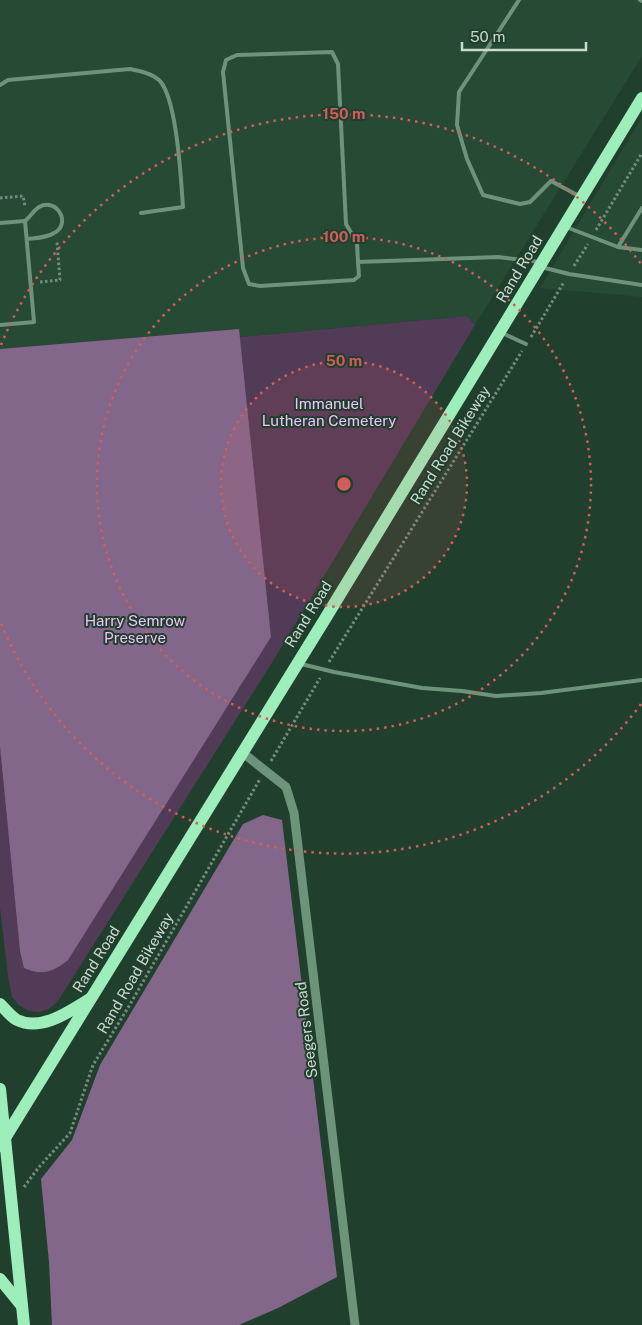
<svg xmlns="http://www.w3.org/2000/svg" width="642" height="1325" font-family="'Public Sans',sans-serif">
<rect width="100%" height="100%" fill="#213f2d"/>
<g fill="#264a34">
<path d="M 0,0 L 642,0 L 642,56 L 475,325 L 467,316 L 239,337 L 238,329 L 0,349 Z"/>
<path d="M 642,117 L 642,297 L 540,288 Z"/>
</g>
<path fill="#513b57" d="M 467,316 L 475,325 L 273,661 L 58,1001 L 49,1009 L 39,1012 L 29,1011 L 19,1005 L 12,997 L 8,976 L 0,908 L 0,349 L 239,329 L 240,337 Z"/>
<g fill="#83678b">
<path d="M 239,329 L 271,637 L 68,960 C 53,972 43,976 24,968 L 20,951 L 0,746 L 0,349 Z"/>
<path d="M 263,815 L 282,820 L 337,1277 L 278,1308 L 239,1325 L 52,1325 L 49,1262 L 41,1179 L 72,1140 L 100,1065 L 243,824 Z"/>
</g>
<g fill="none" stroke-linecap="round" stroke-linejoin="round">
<g stroke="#758c7d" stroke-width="3" stroke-dasharray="2.5 2.5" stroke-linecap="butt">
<path d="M 0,198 L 23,196 L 25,206"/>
<path d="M 596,230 L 642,153"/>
<path d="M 574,266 L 588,244"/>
<path d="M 40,282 L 60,280 L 57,242"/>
<path d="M 531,337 L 564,282"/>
<path d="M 329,662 L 522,351"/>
<path d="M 271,761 L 320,678"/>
<path d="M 24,1187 L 39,1167 L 70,1133 L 93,1065 L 129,1006 L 260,779"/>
</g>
<g stroke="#6d937a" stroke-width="4">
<path d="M 519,0 L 459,92 L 457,125 L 467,159 L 483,195 L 520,204 L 530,202 L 551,181 L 579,196"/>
<path d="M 640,0 L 642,1"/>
<path d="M 0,85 L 8,80 L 130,69 C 140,71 151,73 159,80 C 177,97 181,180 183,207 L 141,213"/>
<path d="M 25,221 C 30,217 34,210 39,207 C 57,197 72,224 54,233 C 47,238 35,238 27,239"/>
<path d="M 0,223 L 25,221 L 34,322 L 0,325"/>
<path d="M 566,227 L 618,247 L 642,250"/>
<path d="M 618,247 L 642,208"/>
<path d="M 358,262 L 359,276 L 354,280 L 260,286 L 249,284 L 243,268 L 223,72 L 226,60 L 237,55 L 332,52 L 338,64 L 346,224 L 357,243 L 358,262 L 498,257 L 540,262"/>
<path d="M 541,267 L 569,274 L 642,285"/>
<path d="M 502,333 L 526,344"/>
<path d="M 301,664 L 334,672 L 422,688 L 462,691 L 496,696 L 541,693 L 642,680"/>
</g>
<path stroke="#6d937a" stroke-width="9" d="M 243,753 L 286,787 L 294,813 L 355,1325"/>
<g stroke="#9eeebb" stroke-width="12">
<path d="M 0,1004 C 5,1009 11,1017 17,1020 C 42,1032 70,1011 90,999"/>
<path d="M 0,1089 L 24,1325"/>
<path d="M 0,1146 L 325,619 L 642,98"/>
<path d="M 0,1279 L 22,1306"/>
</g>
</g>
<circle cx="344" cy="484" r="123" fill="#d25d5a" fill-opacity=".12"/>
<g fill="none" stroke="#d25d5a" stroke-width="2.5" stroke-dasharray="2.5 5">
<circle cx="344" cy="484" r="123"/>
<circle cx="344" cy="484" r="247"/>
<path d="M641 704A370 370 0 0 1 1 623M1 345A370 370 0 0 1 641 264"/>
</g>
<g text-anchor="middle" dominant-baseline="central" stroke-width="4" stroke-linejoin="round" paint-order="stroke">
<g font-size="15" fill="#c9d9ce" stroke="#213f2d">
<text transform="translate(519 269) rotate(-59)">Rand Road</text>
<text transform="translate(450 445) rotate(-58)">Rand Road Bikeway</text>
<text transform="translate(308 614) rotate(-58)">Rand Road</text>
<text transform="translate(96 959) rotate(-58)">Rand Road</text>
<text transform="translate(135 973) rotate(-60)">Rand Road Bikeway</text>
<text transform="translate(306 1030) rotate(-97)">Seegers Road</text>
</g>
<g font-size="15" fill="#f0c2fe" stroke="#213f2d">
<text x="329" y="403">Immanuel<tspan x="329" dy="17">Lutheran Cemetery</tspan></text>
<text x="135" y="620">Harry Semrow<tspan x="135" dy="17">Preserve</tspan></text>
</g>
</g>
<circle cx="344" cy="484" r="8" fill="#d25d5a" stroke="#213f2d" stroke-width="2.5"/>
<g font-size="15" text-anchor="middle" font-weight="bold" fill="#d25d5a" stroke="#213f2d" stroke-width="4" stroke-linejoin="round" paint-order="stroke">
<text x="344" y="119">150 m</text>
<text x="344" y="242">100 m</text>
<text x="344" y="366">50 m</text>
</g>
<path d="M462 42v8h124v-8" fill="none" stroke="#c9d9ce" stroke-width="2.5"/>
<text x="470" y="42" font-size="15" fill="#c9d9ce" stroke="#213f2d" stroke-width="4" paint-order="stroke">50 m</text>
</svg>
